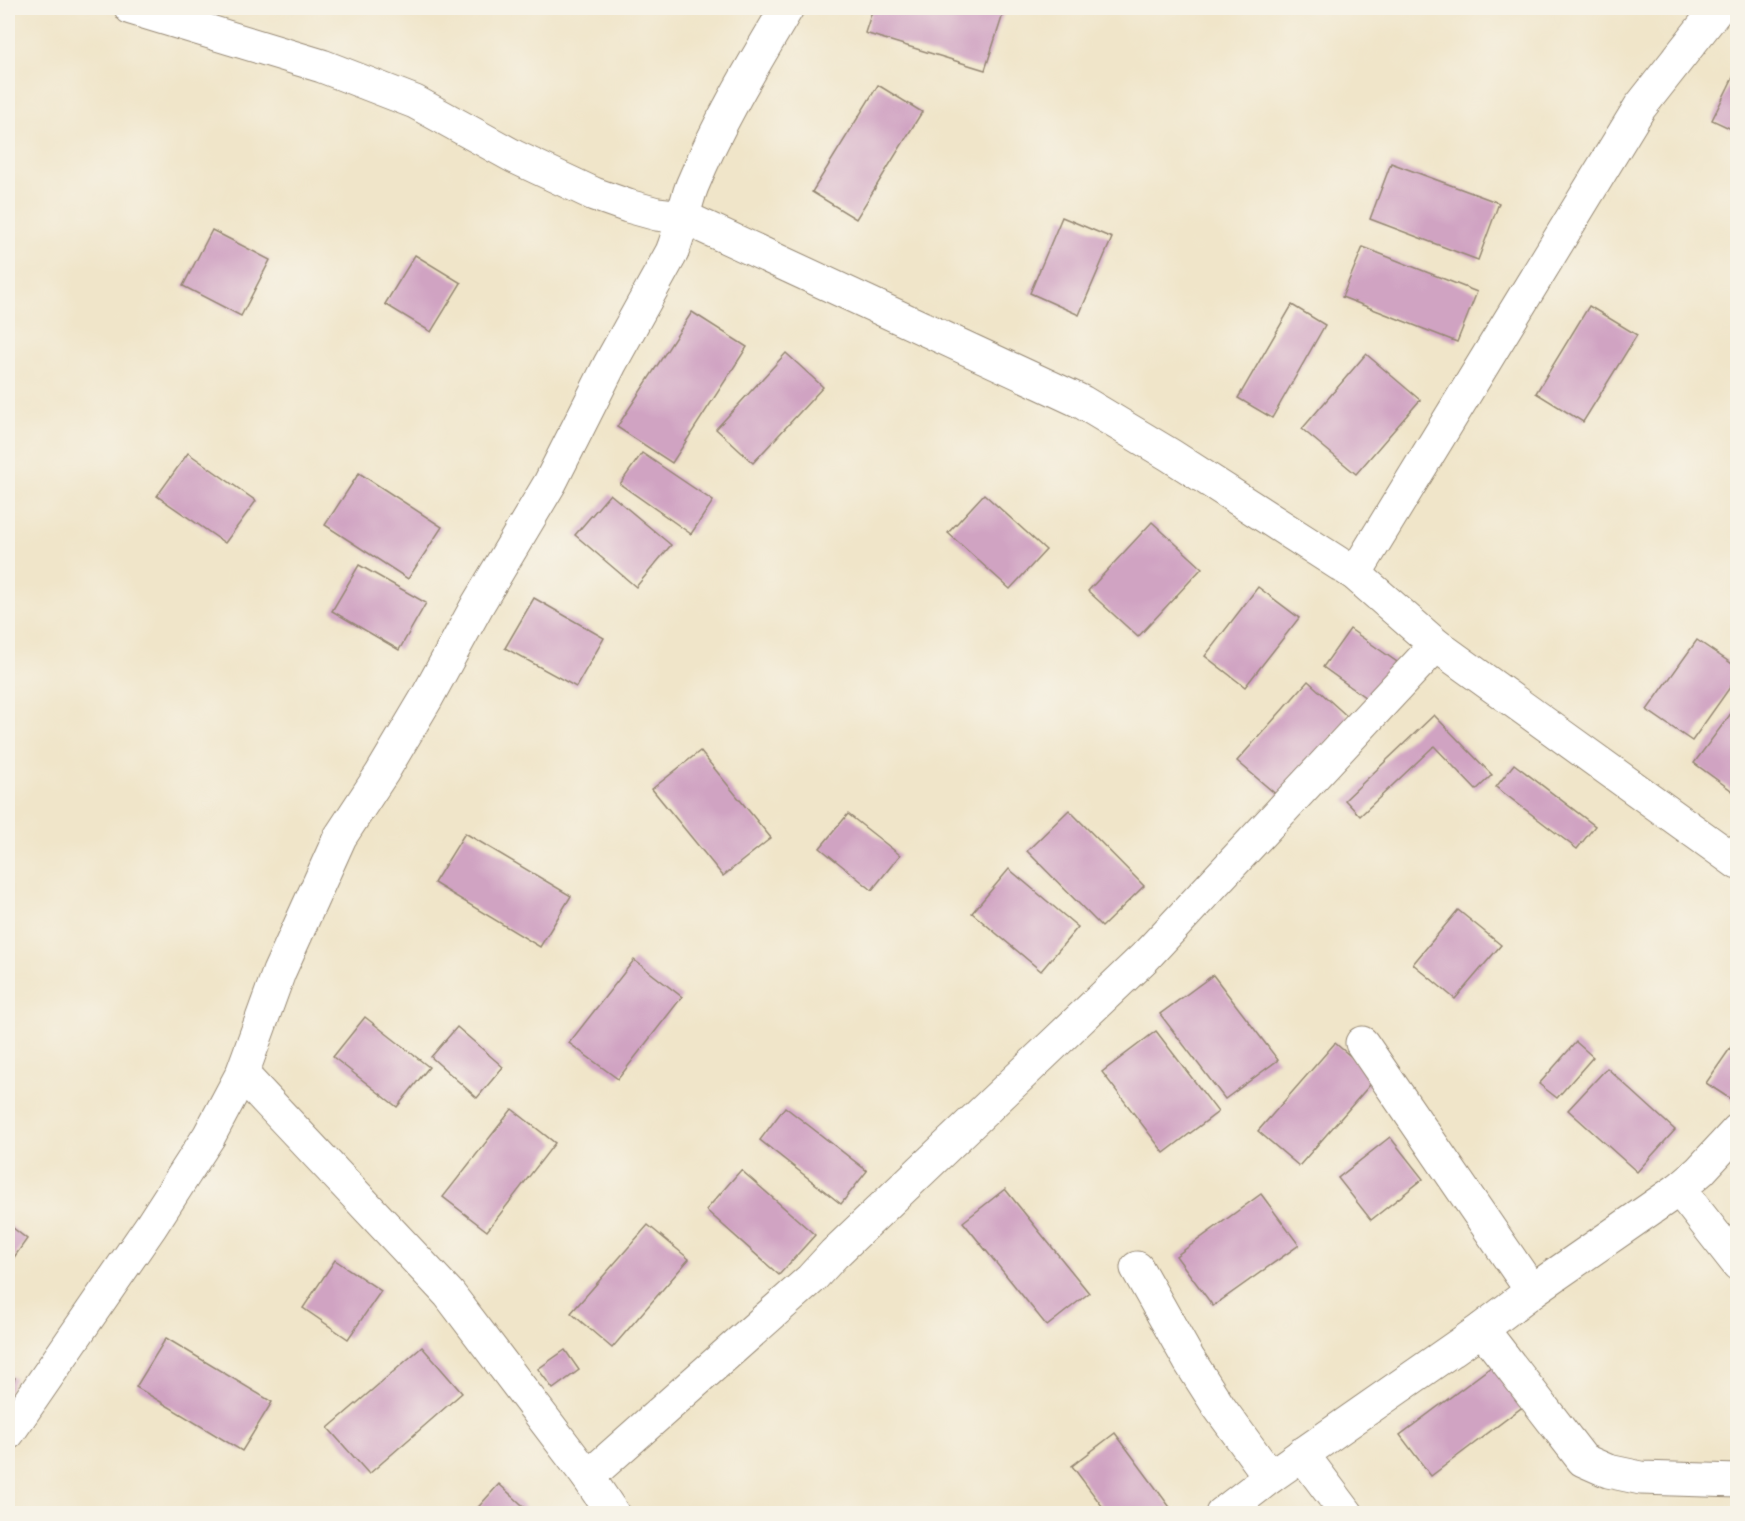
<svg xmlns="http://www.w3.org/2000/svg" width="1745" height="1521" font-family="'Gochi Hand',sans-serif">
<rect width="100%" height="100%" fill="#f7f3e8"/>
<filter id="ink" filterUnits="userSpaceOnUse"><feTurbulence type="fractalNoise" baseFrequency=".0167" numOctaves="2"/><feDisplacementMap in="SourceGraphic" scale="12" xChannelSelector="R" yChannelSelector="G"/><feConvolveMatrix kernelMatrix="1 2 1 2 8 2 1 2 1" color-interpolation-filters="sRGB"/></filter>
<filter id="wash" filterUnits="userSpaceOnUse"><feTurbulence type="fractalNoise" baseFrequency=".008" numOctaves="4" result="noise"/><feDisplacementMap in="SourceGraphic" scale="24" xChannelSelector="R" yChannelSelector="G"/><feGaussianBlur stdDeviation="1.35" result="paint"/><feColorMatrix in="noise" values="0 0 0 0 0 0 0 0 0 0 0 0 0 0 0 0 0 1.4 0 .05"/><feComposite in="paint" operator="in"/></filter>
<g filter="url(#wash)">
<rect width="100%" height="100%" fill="#f0e5c9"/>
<g id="blocks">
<g fill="#d0a3c2">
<path d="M 873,8 L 1005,8 L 985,70 L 865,33 Z"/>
<path d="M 1738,67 L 1738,132 L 1712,120 Z"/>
<path d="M 878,85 L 922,112 L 856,219 L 812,192 Z"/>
<path d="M 1391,163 L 1499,203 L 1478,260 L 1370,219 Z"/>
<path d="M 1062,217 L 1112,238 L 1079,315 L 1030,293 Z"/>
<path d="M 212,230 L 270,260 L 241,316 L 183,286 Z"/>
<path d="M 1363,247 L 1477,292 L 1457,342 L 1342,297 Z"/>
<path d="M 415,255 L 461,283 L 431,332 L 385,304 Z"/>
<path d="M 1292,305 L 1325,325 L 1272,418 L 1238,398 Z"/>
<path d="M 1589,306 L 1637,335 L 1583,422 L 1536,393 Z"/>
<path d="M 692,312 L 747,347 L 672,463 L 617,427 Z"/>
<path d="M 786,353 L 823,387 L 753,463 L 716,429 Z"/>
<path d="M 1366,354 L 1420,400 L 1356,474 L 1302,429 Z"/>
<path d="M 188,453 L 256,501 L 225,543 L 157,496 Z"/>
<path d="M 642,453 L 713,501 L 691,534 L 620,484 Z"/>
<path d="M 359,473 L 442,527 L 408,579 L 325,525 Z"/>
<path d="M 610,494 L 671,545 L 636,587 L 575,535 Z"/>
<path d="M 984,494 L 1046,550 L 1010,589 L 948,533 Z"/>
<path d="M 1152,522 L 1202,568 L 1138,637 L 1088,591 Z"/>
<path d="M 359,565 L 426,603 L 399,650 L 332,611 Z"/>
<path d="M 1258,587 L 1299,618 L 1245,687 L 1205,656 Z"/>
<path d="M 534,598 L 604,638 L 576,687 L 505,648 Z"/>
<path d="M 1350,629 L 1397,662 L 1369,700 L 1323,667 Z"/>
<path d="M 1697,640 L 1738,668 L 1738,676 L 1692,741 L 1647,710 Z"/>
<path d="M 1308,681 L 1349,718 L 1279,797 L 1237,761 Z"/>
<path d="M 1738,704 L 1738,795 L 1694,763 Z"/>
<path d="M 1434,715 L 1492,775 L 1476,790 L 1434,746 L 1360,816 L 1345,800 Z"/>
<path d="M 700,751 L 771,838 L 723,876 L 652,789 Z"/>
<path d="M 1514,764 L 1595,826 L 1577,849 L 1496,787 Z"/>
<path d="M 1069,810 L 1144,886 L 1102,927 L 1027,851 Z"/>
<path d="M 848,814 L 900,855 L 872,890 L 820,848 Z"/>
<path d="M 465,833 L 571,896 L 540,947 L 434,883 Z"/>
<path d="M 1009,869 L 1078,927 L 1041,971 L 972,913 Z"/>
<path d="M 1458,910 L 1501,945 L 1455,999 L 1413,964 Z"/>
<path d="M 634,960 L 682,997 L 618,1079 L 569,1043 Z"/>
<path d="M 1213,975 L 1278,1060 L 1225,1099 L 1160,1014 Z"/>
<path d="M 365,1017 L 429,1067 L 397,1107 L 333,1057 Z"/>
<path d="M 457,1027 L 503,1067 L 477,1098 L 431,1057 Z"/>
<path d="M 1156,1031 L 1218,1112 L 1164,1153 L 1102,1072 Z"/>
<path d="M 1738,1037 L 1738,1104 L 1706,1083 Z"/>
<path d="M 1576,1042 L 1593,1057 L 1557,1098 L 1539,1084 Z"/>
<path d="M 1335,1043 L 1376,1078 L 1299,1166 L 1258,1131 Z"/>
<path d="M 1607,1068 L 1675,1130 L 1637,1172 L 1568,1110 Z"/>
<path d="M 785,1107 L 867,1171 L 841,1204 L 760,1140 Z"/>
<path d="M 512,1109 L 555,1143 L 487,1231 L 443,1197 Z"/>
<path d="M 1390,1137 L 1423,1179 L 1371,1220 L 1338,1178 Z"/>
<path d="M 741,1170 L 815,1235 L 779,1275 L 706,1210 Z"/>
<path d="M 1005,1189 L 1089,1293 L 1047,1326 L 963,1222 Z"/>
<path d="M 1261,1194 L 1299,1245 L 1213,1306 L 1176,1256 Z"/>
<path d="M 8,1224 L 27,1239 L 8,1266 Z"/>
<path d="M 648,1225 L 689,1259 L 612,1348 L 571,1313 Z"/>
<path d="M 335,1260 L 381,1291 L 348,1339 L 303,1308 Z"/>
<path d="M 166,1338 L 272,1402 L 242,1451 L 136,1387 Z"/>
<path d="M 422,1347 L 462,1393 L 369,1474 L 328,1428 Z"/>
<path d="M 565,1350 L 579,1370 L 553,1389 L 538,1369 Z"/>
<path d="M 1495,1364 L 1525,1405 L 1431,1476 L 1400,1435 Z"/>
<path d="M 8,1375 L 15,1378 L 8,1394 Z"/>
<path d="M 1115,1433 L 1175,1514 L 1108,1514 L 1072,1466 Z"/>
<path d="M 499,1484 L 532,1514 L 472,1514 Z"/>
</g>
</g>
</g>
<g filter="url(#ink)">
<use href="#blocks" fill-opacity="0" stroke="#968874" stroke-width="1.5"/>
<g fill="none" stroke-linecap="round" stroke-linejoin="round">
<g stroke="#968874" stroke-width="35">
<g id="street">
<path d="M 131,8 L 322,66 L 415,102 L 515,157 L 594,194 L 628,206 L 657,214 L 683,217 L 1082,402 L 1170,455 L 1355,574 L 1436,645 L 1738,863"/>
<path d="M 1355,574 L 1640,107 L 1718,8"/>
<path d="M 1362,1043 L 1532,1291"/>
<path d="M 242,1074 L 449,1294 L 588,1477 L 613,1514"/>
<path d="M 1679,1189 L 1738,1264"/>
<path d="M 1137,1268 L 1189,1360 L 1219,1407 L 1270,1477"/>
<path d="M 1482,1329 L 1583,1460 L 1608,1471 L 1641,1478 L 1738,1481"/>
<path d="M 8,1433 L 151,1226 L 209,1136 L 242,1074 L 279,972 L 340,837 L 382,773 L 426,699 L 478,604 L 550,483 L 610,364 L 672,252 C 681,230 684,207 692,186 C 718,123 753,65 787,8"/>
<path d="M 1302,1454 L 1347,1514"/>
<path d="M 588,1477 L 811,1279 L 834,1254 L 1145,957 L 1436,645"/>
<path d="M 1222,1514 L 1270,1477 L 1482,1329 L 1532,1291 L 1679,1189 L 1700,1171 L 1738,1130"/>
</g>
</g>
<use href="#street" stroke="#fff" stroke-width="33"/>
</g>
</g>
<rect width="1745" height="1521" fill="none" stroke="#f7f3e8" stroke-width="30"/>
</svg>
